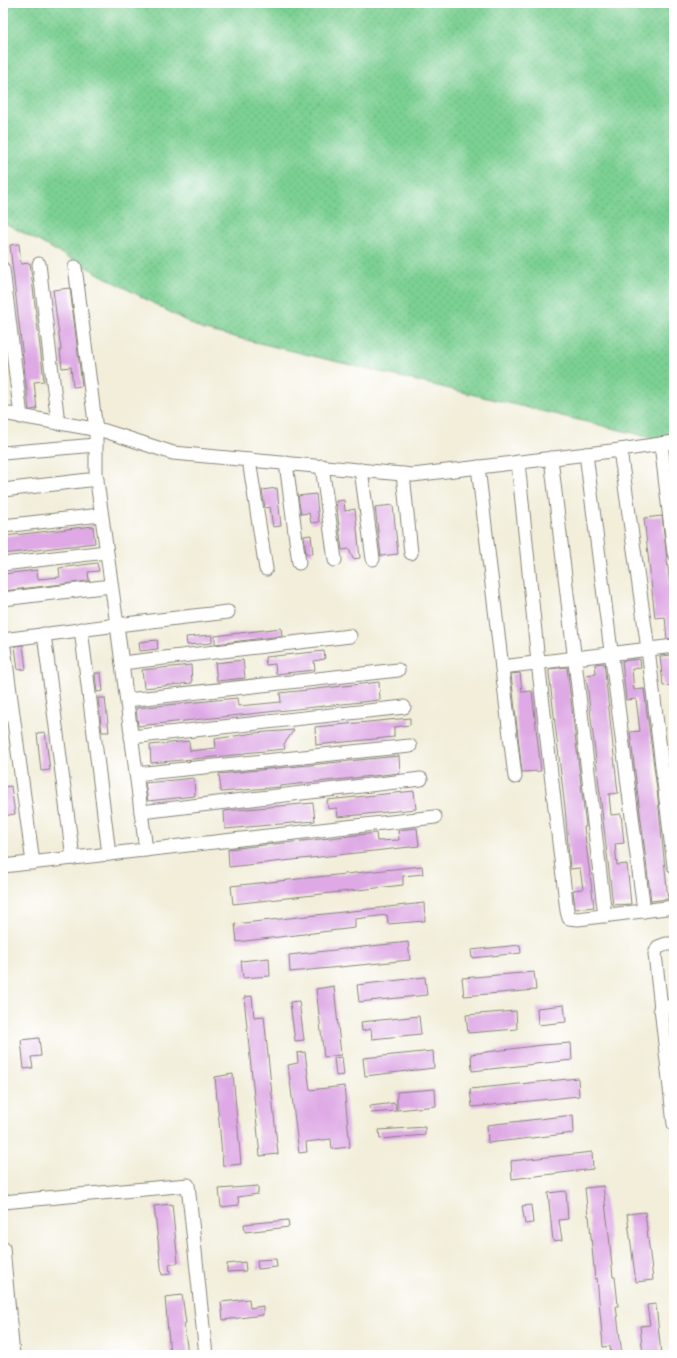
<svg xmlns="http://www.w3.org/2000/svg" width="677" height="1358" font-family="'Shantell Sans',sans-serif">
<defs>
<pattern id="grass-dots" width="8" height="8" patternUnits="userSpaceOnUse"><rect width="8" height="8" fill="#7cd093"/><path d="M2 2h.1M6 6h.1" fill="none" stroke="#6bb27e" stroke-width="1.8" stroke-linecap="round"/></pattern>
</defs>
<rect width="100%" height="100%" fill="#fff"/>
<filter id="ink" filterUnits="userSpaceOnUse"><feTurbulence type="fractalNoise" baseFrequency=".025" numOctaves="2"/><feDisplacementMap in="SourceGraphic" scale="8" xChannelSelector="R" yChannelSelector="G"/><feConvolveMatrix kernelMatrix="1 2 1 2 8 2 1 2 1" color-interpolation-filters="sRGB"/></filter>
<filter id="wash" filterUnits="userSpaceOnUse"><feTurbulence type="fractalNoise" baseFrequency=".012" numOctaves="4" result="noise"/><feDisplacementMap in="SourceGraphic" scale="16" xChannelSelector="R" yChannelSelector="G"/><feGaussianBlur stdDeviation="0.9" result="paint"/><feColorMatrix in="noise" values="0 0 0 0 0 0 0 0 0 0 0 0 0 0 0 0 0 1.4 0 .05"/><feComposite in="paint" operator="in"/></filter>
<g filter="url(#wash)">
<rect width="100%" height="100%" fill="#f2eeda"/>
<path fill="url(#grass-dots)" stroke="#4c7658" d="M 3,3 L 674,3 L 674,443 L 201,329 L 3,222 Z"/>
<g id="blocks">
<g fill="#dea9e5">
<path d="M 19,244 L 21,264 L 30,263 L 44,381 L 34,382 L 37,409 L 31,410 L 29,410 L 11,255 L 10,245 Z"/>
<path d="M 70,288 L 82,386 L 73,387 L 71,367 L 62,368 L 60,350 L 61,350 L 53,290 Z"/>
<path d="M 277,488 L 281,526 L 273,527 L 270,507 L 265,508 L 262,490 Z"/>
<path d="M 316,494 L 319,522 L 311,523 L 309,513 L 301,514 L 298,496 Z"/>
<path d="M 344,500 L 345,511 L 355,509 L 360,558 L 353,559 L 349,549 L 342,550 L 336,501 Z"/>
<path d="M 393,505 L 398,554 L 381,556 L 375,507 Z"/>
<path d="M 662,516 L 674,621 L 674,638 L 667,639 L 665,617 L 655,618 L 644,518 Z"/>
<path d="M 93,526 L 95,543 L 3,554 L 3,546 L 6,545 L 5,536 Z"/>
<path d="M 311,535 L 313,554 L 306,554 L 304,536 Z"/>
<path d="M 97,563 L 99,571 L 88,572 L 89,581 L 3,591 L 3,574 L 37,570 L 38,579 L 60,577 L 59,568 Z"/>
<path d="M 281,628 L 282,636 L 215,644 L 215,636 Z"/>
<path d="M 212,635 L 212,643 L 187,645 L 186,637 Z"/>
<path d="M 157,640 L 158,649 L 140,651 L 139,642 Z"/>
<path d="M 23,645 L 26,669 L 18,670 L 15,646 Z"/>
<path d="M 324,651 L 325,659 L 314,661 L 315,670 L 276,674 L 275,664 L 266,665 L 265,657 Z"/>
<path d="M 674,655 L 674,685 L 663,686 L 660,656 Z"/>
<path d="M 640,659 L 641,668 L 632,669 L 634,690 L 644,689 L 657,789 L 668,899 L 651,901 L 630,732 L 640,731 L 636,699 L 626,700 L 622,661 Z"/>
<path d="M 243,660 L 245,678 L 217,681 L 215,663 Z"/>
<path d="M 604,663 L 618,793 L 609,794 L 611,815 L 621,814 L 624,843 L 615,844 L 617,865 L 627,864 L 631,904 L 613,905 L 586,675 L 596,674 L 595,664 Z"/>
<path d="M 191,665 L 192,683 L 144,688 L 142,670 Z"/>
<path d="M 567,667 L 585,818 L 586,827 L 584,827 L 594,907 L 575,909 L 573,890 L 583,889 L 580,868 L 570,869 L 565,808 L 549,673 L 549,669 Z"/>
<path d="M 95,673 L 101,673 L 103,691 L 97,692 Z"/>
<path d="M 520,673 L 522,692 L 532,691 L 541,771 L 522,772 L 511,674 Z"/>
<path d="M 379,682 L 380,700 L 138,726 L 136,708 L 237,698 L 238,706 L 250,705 L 281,702 L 280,693 Z"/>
<path d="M 98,698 L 105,698 L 109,732 L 102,732 Z"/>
<path d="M 410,718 L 410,725 L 394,727 L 394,737 L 316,745 L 315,727 Z"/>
<path d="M 294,730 L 284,744 L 285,749 L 244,753 L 244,754 L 224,756 L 151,763 L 150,745 L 189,741 L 190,751 L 216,748 L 215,739 L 254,733 Z"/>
<path d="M 45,732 L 50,770 L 41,771 L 37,733 Z"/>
<path d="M 399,756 L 400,773 L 280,786 L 280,787 L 221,792 L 219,774 Z"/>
<path d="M 194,778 L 195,796 L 148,801 L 145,783 Z"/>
<path d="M 11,786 L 15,814 L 3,816 L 3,787 Z"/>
<path d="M 414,791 L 416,809 L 338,817 L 337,808 L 328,809 L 327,800 Z"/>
<path d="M 313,803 L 315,821 L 225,829 L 224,811 Z"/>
<path d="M 417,828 L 419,846 L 229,867 L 228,849 L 376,833 L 377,841 L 399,840 L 398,830 Z"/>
<path d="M 422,866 L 423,874 L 403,876 L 403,885 L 233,904 L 231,886 Z"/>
<path d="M 424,903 L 425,921 L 388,924 L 387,915 L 355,919 L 355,928 L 237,942 L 235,924 Z"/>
<path d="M 408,942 L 410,960 L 290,972 L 289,955 Z"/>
<path d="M 520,945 L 521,953 L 472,958 L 471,950 Z"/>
<path d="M 269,958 L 270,976 L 243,978 L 241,961 Z"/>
<path d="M 534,972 L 536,990 L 464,996 L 462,978 Z"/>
<path d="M 425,977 L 427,995 L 359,1002 L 357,985 Z"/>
<path d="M 334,986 L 341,1055 L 324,1057 L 316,989 Z"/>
<path d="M 252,996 L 254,1017 L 264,1016 L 278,1154 L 260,1156 L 244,997 Z"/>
<path d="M 299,1001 L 304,1040 L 295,1041 L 290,1002 Z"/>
<path d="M 564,1005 L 566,1022 L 538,1025 L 537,1008 Z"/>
<path d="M 516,1011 L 517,1029 L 468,1033 L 466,1015 Z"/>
<path d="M 419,1016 L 421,1034 L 372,1039 L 371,1029 L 362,1031 L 361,1022 Z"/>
<path d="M 39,1038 L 41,1056 L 31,1057 L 33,1068 L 24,1069 L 21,1040 Z"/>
<path d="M 571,1043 L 572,1060 L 472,1071 L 471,1054 L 542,1045 Z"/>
<path d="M 433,1051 L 434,1068 L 365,1076 L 363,1058 Z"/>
<path d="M 305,1052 L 310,1090 L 344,1086 L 350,1147 L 332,1149 L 331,1139 L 306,1142 L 307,1152 L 299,1153 L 288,1065 L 298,1063 L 297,1053 Z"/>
<path d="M 342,1057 L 344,1075 L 336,1076 L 334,1058 Z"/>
<path d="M 233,1074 L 241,1164 L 223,1166 L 215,1077 Z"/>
<path d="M 578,1078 L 579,1096 L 472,1107 L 470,1089 Z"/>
<path d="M 435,1089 L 436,1106 L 397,1110 L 397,1092 Z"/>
<path d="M 395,1103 L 396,1111 L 371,1113 L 370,1106 Z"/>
<path d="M 573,1115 L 574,1133 L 488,1143 L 487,1125 Z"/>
<path d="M 425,1127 L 425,1135 L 380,1139 L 379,1130 Z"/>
<path d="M 592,1152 L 593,1169 L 512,1179 L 511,1161 Z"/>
<path d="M 258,1186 L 258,1194 L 238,1197 L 239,1205 L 221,1207 L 219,1189 Z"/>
<path d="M 603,1186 L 609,1235 L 613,1277 L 615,1277 L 617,1295 L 618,1306 L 616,1306 L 622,1355 L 611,1355 L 610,1346 L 603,1347 L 599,1300 L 597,1278 L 595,1279 L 589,1216 L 588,1216 L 585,1188 Z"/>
<path d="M 566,1191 L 568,1219 L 559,1220 L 562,1240 L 553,1241 L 548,1193 Z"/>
<path d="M 172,1204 L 178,1263 L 169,1264 L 170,1274 L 162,1275 L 154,1206 Z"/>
<path d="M 531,1205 L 533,1223 L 525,1224 L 522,1206 Z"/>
<path d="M 645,1212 L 653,1280 L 636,1282 L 627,1214 Z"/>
<path d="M 288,1220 L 289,1227 L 245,1232 L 244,1224 Z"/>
<path d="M 276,1259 L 277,1267 L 258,1269 L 257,1260 Z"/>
<path d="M 245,1262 L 246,1271 L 227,1272 L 227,1264 Z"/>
<path d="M 182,1295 L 186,1323 L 184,1324 L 188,1354 L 170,1355 L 165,1297 Z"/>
<path d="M 249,1299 L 250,1308 L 263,1306 L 263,1315 L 223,1320 L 221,1302 Z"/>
<path d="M 656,1304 L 661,1355 L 643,1355 L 640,1326 L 650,1325 L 647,1305 Z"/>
</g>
</g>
</g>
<g filter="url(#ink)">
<use href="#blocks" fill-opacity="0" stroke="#87857b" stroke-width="1"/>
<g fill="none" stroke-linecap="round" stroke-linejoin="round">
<g stroke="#87857b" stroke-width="15">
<g id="street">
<path d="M 39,264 L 58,423"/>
<path d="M 75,267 L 96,430 L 96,474 L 117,625 L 228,612"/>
<path d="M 3,269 L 21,417"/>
<path d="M 3,413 L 105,431 L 173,453 L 413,475 L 620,450 L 674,442"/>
<path d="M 661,444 L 674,553"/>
<path d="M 620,450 L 648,649 L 674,866"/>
<path d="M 3,453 L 96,445"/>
<path d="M 586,454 L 644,911"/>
<path d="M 551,458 L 605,916"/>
<path d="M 249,460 L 266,569"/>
<path d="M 518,462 L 538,662 L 567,911 L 569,918 L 578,919 L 674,907"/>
<path d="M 286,463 L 299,563"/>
<path d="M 322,466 L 335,560"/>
<path d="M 478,467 L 515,777"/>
<path d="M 361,470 L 373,559"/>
<path d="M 403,474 L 411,553"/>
<path d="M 3,490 L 97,479"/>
<path d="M 3,526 L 101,515"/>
<path d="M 3,564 L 106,552"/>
<path d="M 3,599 L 111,586"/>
<path d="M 81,629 L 109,854"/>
<path d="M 44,634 L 73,858"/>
<path d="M 3,640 L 117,625 L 146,850"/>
<path d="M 3,640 L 33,863"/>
<path d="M 122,663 L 350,636"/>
<path d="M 502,667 L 674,646"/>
<path d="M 127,700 L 398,670"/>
<path d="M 131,737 L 404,707"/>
<path d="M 136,774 L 410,746"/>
<path d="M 141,812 L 421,779"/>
<path d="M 3,866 L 435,817"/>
<path d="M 674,944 L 666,944 L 658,947 L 655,954 L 674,1124"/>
<path d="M 660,1008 L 674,1006"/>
<path d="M 3,1202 L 188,1185 L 206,1355"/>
<path d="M 3,1248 L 13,1355"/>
</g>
</g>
<use href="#street" stroke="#fff" stroke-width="13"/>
</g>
</g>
<rect width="677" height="1358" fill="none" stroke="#fff" stroke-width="16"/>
</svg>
